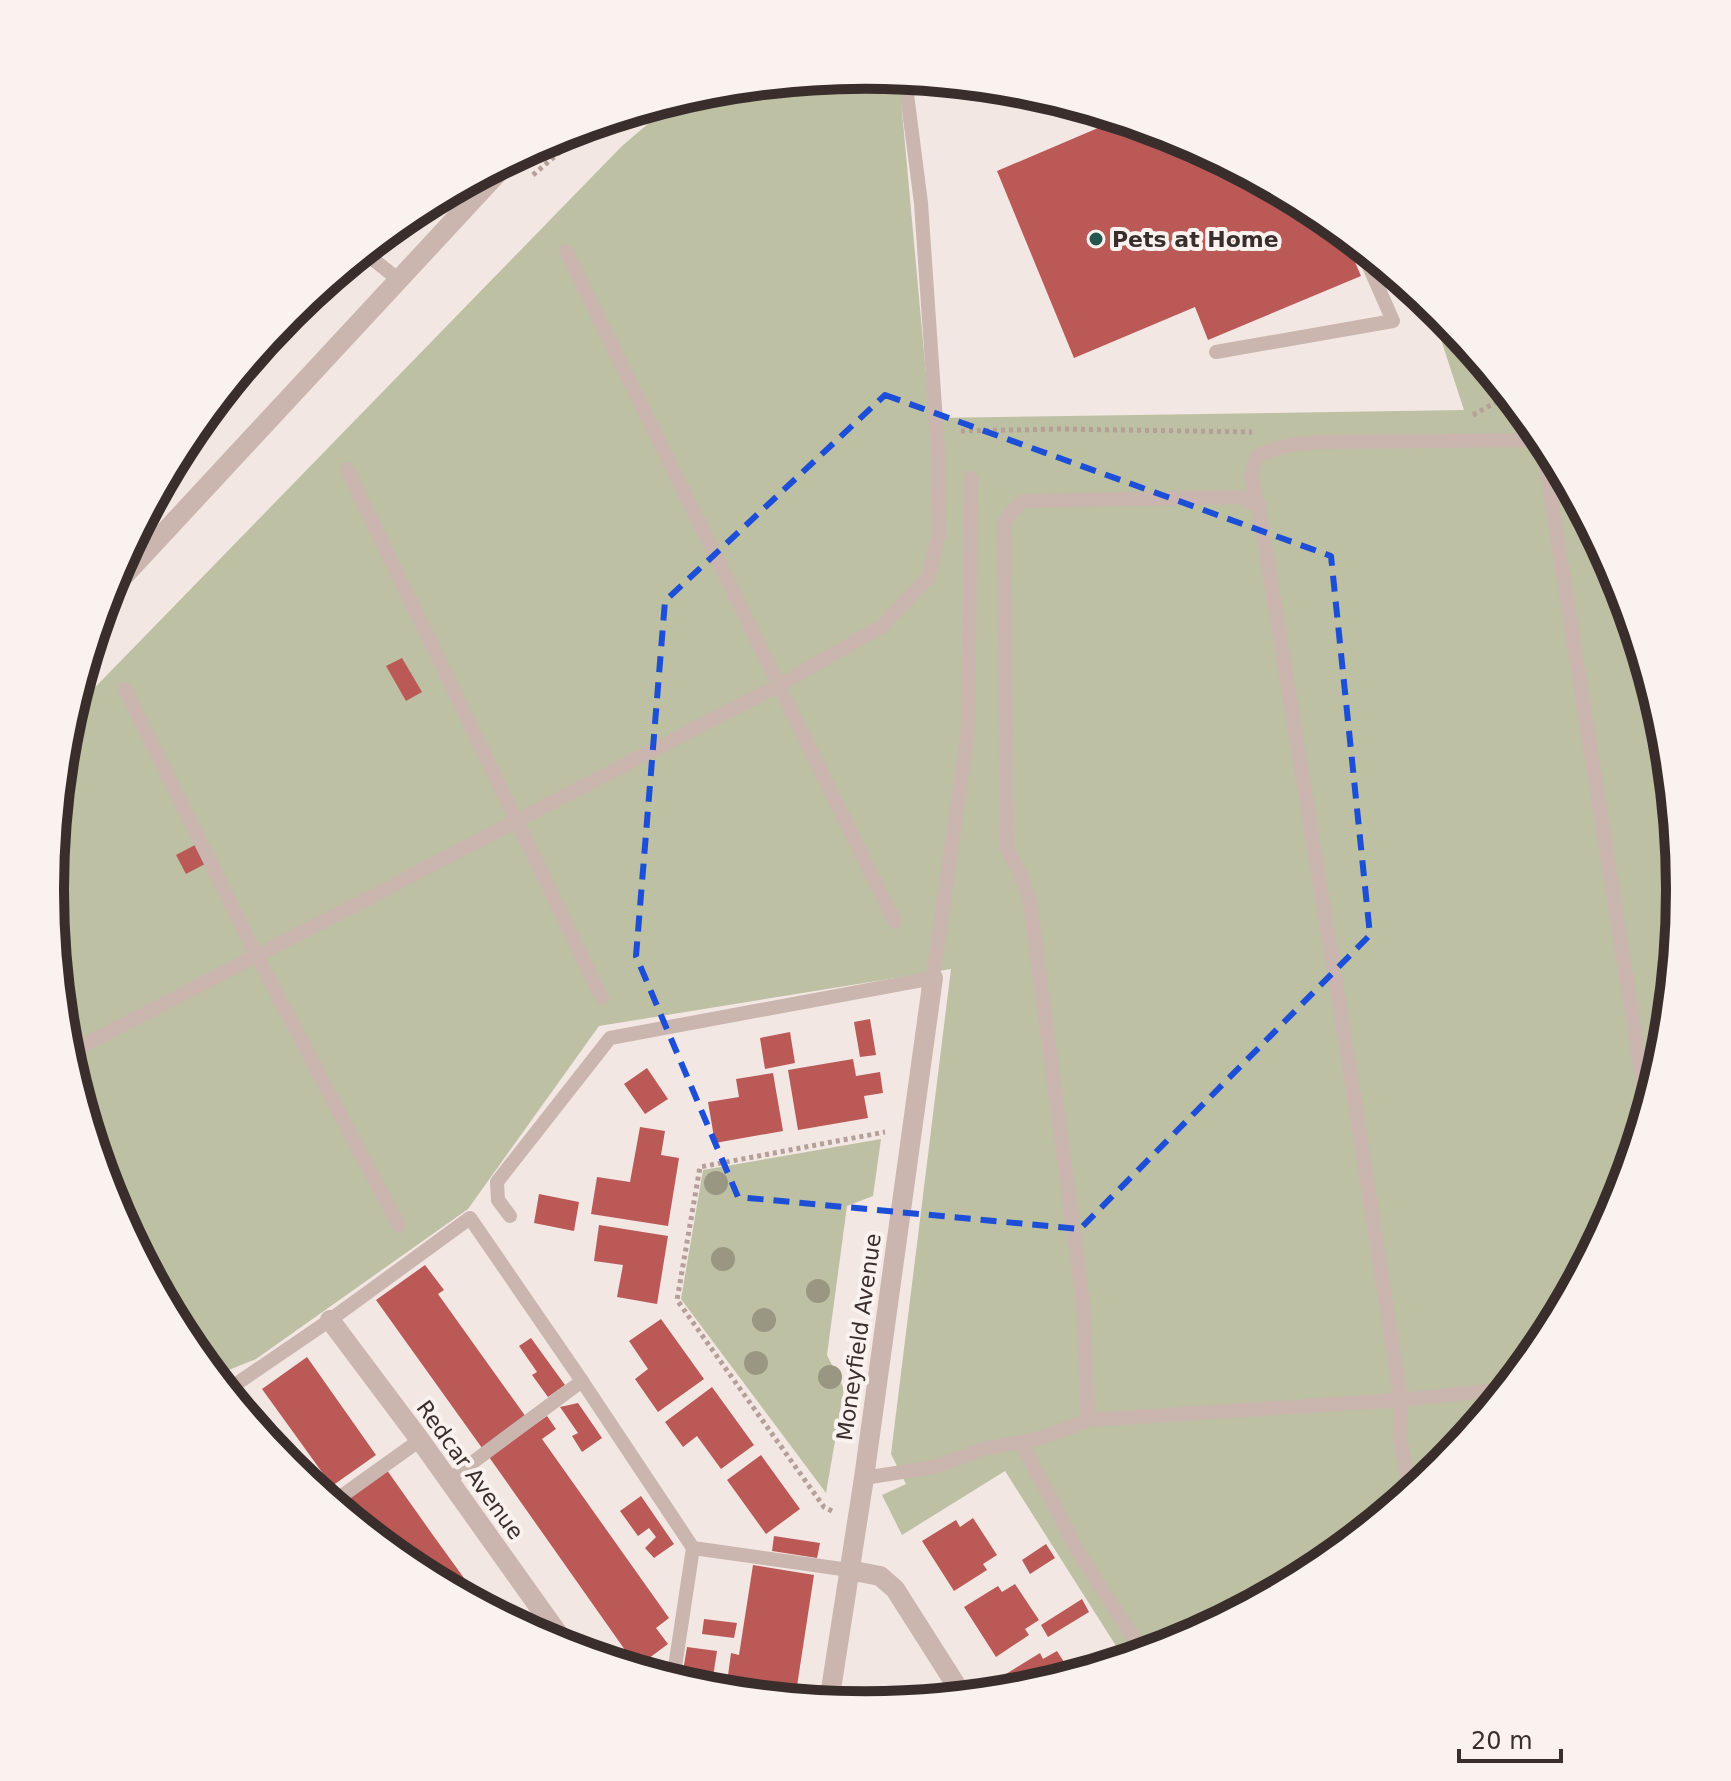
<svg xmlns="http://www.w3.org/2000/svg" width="1731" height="1781" font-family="'DejaVu Sans',sans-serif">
<rect width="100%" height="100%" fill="#f2e7e3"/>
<g fill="#bdc0a3">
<path d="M 866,75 L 899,78 L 930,418 L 1464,410 L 1429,303 L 1442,314 L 1544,438 L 1619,579 L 1665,732 L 1681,891 L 1665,1050 L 1619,1203 L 1543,1344 L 1442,1467 L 1318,1569 L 1177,1644 L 1125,1660 L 1005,1471 L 902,1535 L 882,1495 L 906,1484 L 891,1454 L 951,969 L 599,1026 L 468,1209 L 256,1359 L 214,1376 L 187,1343 L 112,1202 L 66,1049 L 50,890 L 66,731 L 71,712 L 622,146 L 676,100 L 707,91 Z"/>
<path d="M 881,1139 L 873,1196 L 847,1206 L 827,1355 L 844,1389 L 826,1493 L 681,1299 L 703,1170 Z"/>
</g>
<g fill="#bb5957">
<path d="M 1119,119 L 1178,137 L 1319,213 L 1342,232 L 1361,276 L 1208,340 L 1195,307 L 1074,358 L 997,171 Z"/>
<path d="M 263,345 L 272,353 L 183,446 L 188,437 Z"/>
<path d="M 402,658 L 422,692 L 406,701 L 386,666 Z"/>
<path d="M 195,845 L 205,864 L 186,874 L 176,855 Z"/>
<path d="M 870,1019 L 876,1055 L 860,1057 L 854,1022 Z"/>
<path d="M 790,1032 L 795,1063 L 765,1069 L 760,1038 Z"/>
<path d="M 853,1059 L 856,1076 L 880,1072 L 883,1093 L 864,1096 L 868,1118 L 798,1130 L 788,1070 Z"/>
<path d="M 647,1068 L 668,1099 L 645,1114 L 624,1084 Z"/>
<path d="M 773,1073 L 783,1131 L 715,1143 L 708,1102 L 739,1097 L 736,1079 Z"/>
<path d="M 640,1127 L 665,1131 L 661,1155 L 679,1158 L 668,1226 L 591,1214 L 597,1177 L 630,1182 Z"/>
<path d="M 539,1194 L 579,1202 L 574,1231 L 534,1223 Z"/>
<path d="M 599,1225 L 668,1236 L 657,1304 L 617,1297 L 623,1265 L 594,1261 Z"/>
<path d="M 425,1265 L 444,1290 L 438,1294 L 526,1417 L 482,1448 L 376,1300 Z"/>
<path d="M 661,1319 L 704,1379 L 658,1412 L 635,1379 L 648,1369 L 629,1341 Z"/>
<path d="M 531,1338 L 565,1385 L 548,1397 L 532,1375 L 537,1372 L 519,1346 Z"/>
<path d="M 307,1357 L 376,1455 L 332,1486 L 262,1389 Z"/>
<path d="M 712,1387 L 754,1445 L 721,1469 L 697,1436 L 683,1447 L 665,1422 Z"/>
<path d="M 578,1403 L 602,1438 L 582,1452 L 572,1436 L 578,1433 L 560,1407 Z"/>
<path d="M 547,1416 L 556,1429 L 542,1439 L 669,1618 L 656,1628 L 668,1644 L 637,1667 L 489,1457 Z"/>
<path d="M 761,1455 L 800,1509 L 766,1534 L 727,1480 Z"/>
<path d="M 384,1466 L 435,1538 L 485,1607 L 412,1568 L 359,1525 L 340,1498 Z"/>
<path d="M 641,1496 L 674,1544 L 654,1558 L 645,1548 L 656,1537 L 649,1528 L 638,1536 L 620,1511 Z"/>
<path d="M 973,1518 L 997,1555 L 983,1564 L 987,1570 L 954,1591 L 922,1541 L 956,1520 L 960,1527 Z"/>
<path d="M 774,1536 L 820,1543 L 817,1558 L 772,1551 Z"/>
<path d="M 1046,1544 L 1055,1558 L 1030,1574 L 1022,1560 Z"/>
<path d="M 753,1565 L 814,1575 L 795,1699 L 735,1693 L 736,1684 L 727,1683 L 731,1653 L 739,1655 Z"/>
<path d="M 1015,1584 L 1039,1620 L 1025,1629 L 1029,1635 L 996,1657 L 964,1607 L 998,1586 L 1002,1592 Z"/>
<path d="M 1082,1599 L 1089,1612 L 1048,1637 L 1041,1625 Z"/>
<path d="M 704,1619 L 737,1623 L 734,1638 L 702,1634 Z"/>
<path d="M 687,1647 L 717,1651 L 711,1690 L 681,1683 Z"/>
<path d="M 1057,1651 L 1073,1676 L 1017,1691 L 1006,1674 L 1040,1653 L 1043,1659 Z"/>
</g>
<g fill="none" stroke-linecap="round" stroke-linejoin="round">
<g stroke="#b59f99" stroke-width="5" stroke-dasharray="4 4" stroke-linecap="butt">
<path d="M 533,175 L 590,126"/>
<path d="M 1473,415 L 1498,401 L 1506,392"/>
<path d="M 961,431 L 1061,429 L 1252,432"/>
<path d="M 94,639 L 114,618"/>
<path d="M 832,1511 L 824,1507 L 677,1300 L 700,1167 L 885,1132"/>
</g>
<g stroke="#cab5af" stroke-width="14">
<path d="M 566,251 L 895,922"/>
<path d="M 364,252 L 399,280"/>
<path d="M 1216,352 L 1393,321 L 1361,248"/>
<path d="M 1542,440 L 1647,1109"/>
<path d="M 347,469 L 602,998"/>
<path d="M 125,689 L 257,956 L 399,1226"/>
<path d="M 67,1054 L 779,685 L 881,627 L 928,578 L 939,534 L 938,451 L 921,203 L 905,79"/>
<path d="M 510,1216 L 498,1200 L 497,1182 L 610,1038 L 933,978 L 968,730 L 971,478"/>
<path d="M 582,1381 L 693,1548"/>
<path d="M 226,1391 L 330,1320 L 470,1218 L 582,1381 L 449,1480"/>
<path d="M 1088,1420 L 1083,1302 L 1030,902 L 1020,872 L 1007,849 L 1004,524 L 1011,512 L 1024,501 L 1242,497 L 1259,507"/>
<path d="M 1021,1442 L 1079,1553 L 1144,1654"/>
<path d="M 864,1478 L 934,1467 L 983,1449 L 1041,1438 L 1088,1420 L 1401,1400 L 1506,1389"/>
<path d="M 1410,1493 L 1400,1438 L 1401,1400 L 1350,1070 L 1259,507 L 1251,476 L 1257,457 C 1276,446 1294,444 1316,442 L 1545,440"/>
<path d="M 332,1503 L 420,1440"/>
<path d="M 673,1680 L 693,1548 L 849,1570"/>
</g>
<g stroke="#cab5af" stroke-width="20">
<path d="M 330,1320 L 420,1440 L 569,1649"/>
<path d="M 849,1570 L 880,1576 L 895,1589 L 963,1696"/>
<path d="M 829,1702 L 864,1478 L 933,978"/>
</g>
<path stroke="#cab5af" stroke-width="20" d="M 108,593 L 509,161"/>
</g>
<g fill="#999782">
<circle cx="716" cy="1183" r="12"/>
<circle cx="723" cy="1259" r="12"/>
<circle cx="818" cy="1291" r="12"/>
<circle cx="764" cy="1320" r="12"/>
<circle cx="756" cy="1363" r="12"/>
<circle cx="830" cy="1377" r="12"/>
</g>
<path fill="none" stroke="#1d4ed8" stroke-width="6" stroke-dasharray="16 10" stroke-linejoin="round" d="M 885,395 L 1331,556 L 1370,935 L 1080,1229 L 738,1197 L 636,956 L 665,601 Z"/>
<circle fill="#25574f" stroke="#faf2ef" stroke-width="3" cx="1096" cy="239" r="8"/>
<g text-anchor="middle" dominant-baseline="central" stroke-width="8" stroke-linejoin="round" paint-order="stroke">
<g font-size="22" font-weight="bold" fill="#392e2c" stroke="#faf2ef" text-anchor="start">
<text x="1112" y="239">Pets at Home</text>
</g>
<g font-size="22" fill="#392e2c" stroke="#faf2ef">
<text transform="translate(859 1337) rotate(-82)">Moneyfield Avenue</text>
<text transform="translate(470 1470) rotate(54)">Redcar Avenue</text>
</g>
</g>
<path d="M0 0H1731V1781H0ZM64 890a801 801 0 1 1 1602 0a801 801 0 1 1-1602 0Z" fill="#faf2ef" fill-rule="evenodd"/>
<path fill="none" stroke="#392e2c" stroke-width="10" d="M64 890a801 801 0 1 1 1602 0a801 801 0 1 1-1602 0Z"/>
<path d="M1459 1749v12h102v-12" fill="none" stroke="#392e2c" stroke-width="4"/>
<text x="1471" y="1749" font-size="24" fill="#392e2c" stroke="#faf2ef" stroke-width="6" paint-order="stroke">20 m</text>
</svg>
